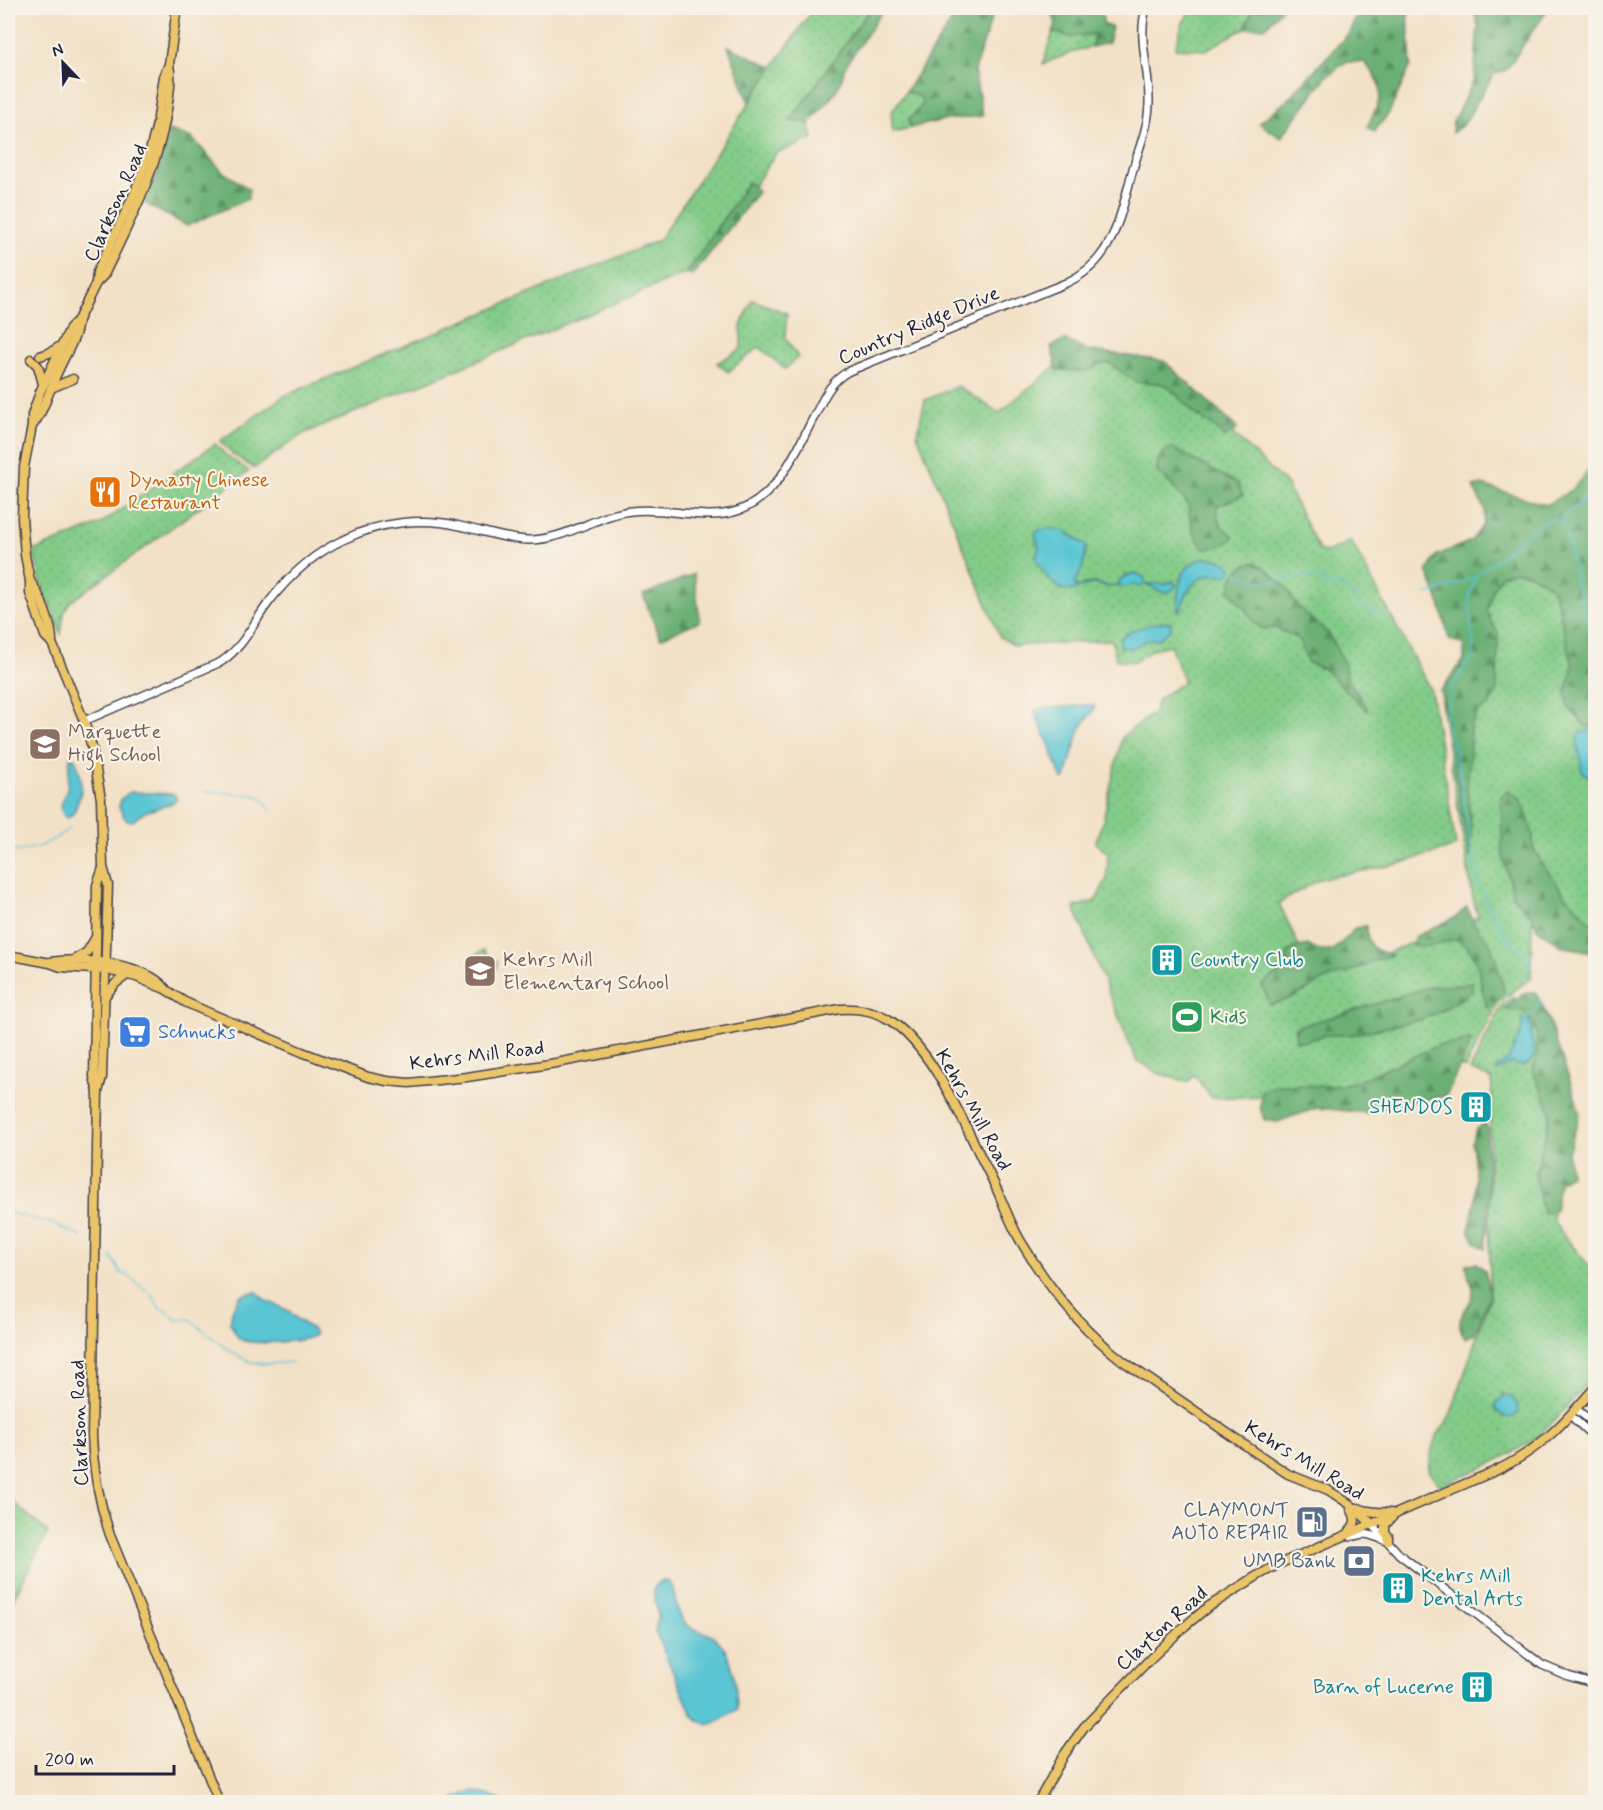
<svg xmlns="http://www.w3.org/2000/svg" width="1603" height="1810" font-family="Mynerve,sans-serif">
<defs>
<pattern id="green-dots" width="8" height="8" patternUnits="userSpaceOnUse" patternTransform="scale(1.5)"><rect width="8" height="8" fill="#83cc88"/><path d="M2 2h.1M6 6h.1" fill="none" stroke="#71af76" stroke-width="1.8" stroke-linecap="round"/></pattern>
<pattern id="forest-firs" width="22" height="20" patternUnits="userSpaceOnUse" patternTransform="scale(1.5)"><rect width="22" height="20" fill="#6ab074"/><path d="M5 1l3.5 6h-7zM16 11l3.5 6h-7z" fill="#578f60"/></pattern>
</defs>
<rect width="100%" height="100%" fill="#f7f3e8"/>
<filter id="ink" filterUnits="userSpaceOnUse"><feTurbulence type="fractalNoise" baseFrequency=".0167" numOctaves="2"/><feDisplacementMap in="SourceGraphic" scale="12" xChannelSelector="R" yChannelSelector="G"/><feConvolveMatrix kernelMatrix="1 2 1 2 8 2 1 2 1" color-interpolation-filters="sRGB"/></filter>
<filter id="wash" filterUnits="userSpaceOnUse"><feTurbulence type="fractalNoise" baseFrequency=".008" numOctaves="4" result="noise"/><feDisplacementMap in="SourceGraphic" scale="24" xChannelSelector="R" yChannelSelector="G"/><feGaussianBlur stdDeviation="1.35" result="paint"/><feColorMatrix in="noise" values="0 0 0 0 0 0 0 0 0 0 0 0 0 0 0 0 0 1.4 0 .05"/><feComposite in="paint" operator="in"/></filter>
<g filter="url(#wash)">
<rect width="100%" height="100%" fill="#f3e1c7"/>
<g fill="url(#green-dots)" stroke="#527762" stroke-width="1.5">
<path d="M 814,8 L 871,8 L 791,121 L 809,123 L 813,139 L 776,153 L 754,186 L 748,183 L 687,273 L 303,434 L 254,468 L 232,454 L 220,441 L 284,396 L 659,240 L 773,67 Z"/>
<path d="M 1191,8 L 1246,8 L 1252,12 L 1245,28 L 1206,50 L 1175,48 L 1182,25 Z"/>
<path d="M 1053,32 L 1070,37 L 1094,34 L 1092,47 L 1078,50 L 1043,64 Z"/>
<path d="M 906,91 L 920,97 L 923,105 L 909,119 L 910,128 L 893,132 L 891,113 Z"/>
<path d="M 752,300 L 787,313 L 785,337 L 798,357 L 785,369 L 759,347 L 728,372 L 717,363 L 741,349 L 741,326 Z"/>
<path d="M 1075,354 L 1159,364 L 1286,484 L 1319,550 L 1327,552 L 1351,541 L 1431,691 L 1456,846 L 1399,864 L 1320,879 L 1279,903 L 1315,981 L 1478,917 L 1472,894 L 1441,702 L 1471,649 L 1432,565 L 1538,525 L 1595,666 L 1595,942 L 1532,921 L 1531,978 L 1498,1003 L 1465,1068 L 1426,1055 L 1345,1093 L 1212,1098 L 1194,1075 L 1188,1082 L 1158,1073 L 1136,1060 L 1074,907 L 1095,901 L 1107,879 L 1108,853 L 1095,843 L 1103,820 L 1122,737 L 1154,712 L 1158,699 L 1184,682 L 1170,645 L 1153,649 L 1134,662 L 1116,660 L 1112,640 L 1015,646 L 1000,637 L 917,434 L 925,400 L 958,386 L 999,413 L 1048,372 Z"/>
<path d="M 215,444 L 226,455 L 249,471 L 69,603 L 64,613 L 61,634 L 48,600 L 46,601 L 33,551 L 100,524 Z"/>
<path d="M 484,950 L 491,960 L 497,961 L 496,969 L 476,966 L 477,963 L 472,957 Z"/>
<path d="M 1514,996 L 1548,1036 L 1566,1108 L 1547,1175 L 1554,1223 L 1589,1266 L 1595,1261 L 1595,1373 C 1578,1394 1560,1417 1539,1435 C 1510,1458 1473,1471 1439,1486 L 1429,1471 C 1431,1450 1432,1437 1448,1422 L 1490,1297 L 1489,1168 L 1492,1079 L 1470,1070 L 1502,1005 Z"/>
<path d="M 8,1498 L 48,1532 L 8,1609 Z"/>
</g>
<g fill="url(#forest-firs)" stroke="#466958" stroke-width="1.5">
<path d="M 871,8 L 884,8 L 845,67 C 841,90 825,107 809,123 L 790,121 Z"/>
<path d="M 960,8 L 995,8 L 974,71 L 983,116 L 943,120 L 910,128 L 909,119 L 923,104 L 920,97 L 906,91 Z"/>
<path d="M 1051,8 L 1098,8 L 1101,9 L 1104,25 L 1112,27 L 1108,43 L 1092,47 L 1094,34 L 1070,37 L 1053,32 L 1056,24 Z"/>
<path d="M 1246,8 L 1282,8 L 1266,27 L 1245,28 L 1252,12 Z"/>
<path d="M 1360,8 L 1412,8 L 1408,14 L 1411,65 L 1389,113 L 1374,132 L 1367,127 C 1382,96 1389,89 1364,62 L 1346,62 L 1325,78 L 1281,138 L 1259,123 L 1286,101 L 1348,34 Z"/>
<path d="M 1473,8 L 1549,8 L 1506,70 L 1494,74 L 1464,124 L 1452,133 L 1453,121 L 1474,80 L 1478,25 Z"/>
<path d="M 728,46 L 773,67 L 749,102 Z"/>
<path d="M 169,130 L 192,138 L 222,171 L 249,189 L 248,199 L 187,226 L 144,203 L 159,169 Z"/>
<path d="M 748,182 L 754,186 L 758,192 L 692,276 L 687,273 Z"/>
<path d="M 1065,340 L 1086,350 L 1164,361 L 1238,429 L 1224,438 L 1218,430 L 1193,412 L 1168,386 L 1158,383 L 1136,382 L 1109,363 L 1099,364 C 1088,376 1072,369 1057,370 L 1051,346 Z"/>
<path d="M 1172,448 L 1237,483 L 1243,495 L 1217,506 C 1215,519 1221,528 1233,535 L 1232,539 C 1223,546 1215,549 1203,548 L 1195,536 L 1190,518 L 1188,504 L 1168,481 L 1157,472 L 1158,461 L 1163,452 Z"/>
<path d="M 1595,462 L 1595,726 L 1586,727 L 1568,707 L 1566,691 L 1573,667 L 1555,594 L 1549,585 L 1530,574 L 1516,571 L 1502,575 L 1494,586 L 1487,610 L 1491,622 L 1498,632 L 1497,692 L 1489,706 L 1479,711 L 1470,728 L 1470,755 L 1467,786 L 1471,827 L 1470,858 L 1445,708 L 1440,691 L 1464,660 L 1464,645 L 1449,639 L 1440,604 L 1427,571 L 1437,555 L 1471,541 L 1483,525 L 1485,510 L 1473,487 L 1483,485 L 1546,505 L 1572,490 Z"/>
<path d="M 1253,562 L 1264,567 L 1285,586 L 1293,600 L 1305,614 L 1328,633 L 1344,663 L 1348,680 L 1367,707 L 1367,711 L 1324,669 L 1308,663 L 1299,639 L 1276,628 L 1263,629 L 1254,623 L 1249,614 L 1230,591 C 1232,573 1237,568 1253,562 Z"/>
<path d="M 694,574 L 700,621 L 660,638 L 643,595 Z"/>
<path d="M 1507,791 L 1520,799 L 1526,812 L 1533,834 L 1533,848 L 1544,867 L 1551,875 L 1563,893 L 1595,926 L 1595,955 L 1594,952 L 1563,947 L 1537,928 L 1532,916 L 1513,897 L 1502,851 L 1501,797 Z"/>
<path d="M 1467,907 L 1475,925 L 1491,945 L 1502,981 L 1504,992 L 1488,1009 C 1476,982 1485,951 1455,939 C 1440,944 1430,948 1414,945 L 1414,937 L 1456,917 Z"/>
<path d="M 1366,926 C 1368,948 1372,950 1392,955 L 1376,960 L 1357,969 L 1322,981 L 1295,997 L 1270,1005 L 1262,985 L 1287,966 L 1287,954 L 1293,948 L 1308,945 C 1330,961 1341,944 1355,928 Z"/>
<path d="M 1472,982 L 1472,990 L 1464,997 L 1443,1010 L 1423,1019 L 1351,1035 L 1325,1035 L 1306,1041 L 1296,1041 L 1295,1027 L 1336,1016 L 1432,986 L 1463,985 Z"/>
<path d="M 1536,992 L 1548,1018 L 1574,1093 L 1580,1114 L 1568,1153 L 1570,1175 L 1559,1182 L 1555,1211 L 1543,1213 L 1535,1176 L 1551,1113 L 1533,1071 L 1537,1054 L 1537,1037 L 1534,1024 L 1522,1010 L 1511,1011 L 1505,1009 L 1522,994 Z"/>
<path d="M 1472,1039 L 1446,1096 L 1394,1105 L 1368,1113 L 1317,1108 L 1277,1122 L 1264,1120 L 1260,1107 L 1262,1090 L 1279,1085 L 1336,1086 L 1358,1081 L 1439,1045 L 1455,1044 Z"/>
<path d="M 1485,1123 L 1488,1129 L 1487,1139 L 1489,1208 L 1485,1249 L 1475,1242 L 1469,1230 L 1475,1203 L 1475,1168 L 1472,1142 L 1476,1129 Z"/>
<path d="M 1476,1263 L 1485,1270 L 1490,1294 L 1475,1334 L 1465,1338 C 1449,1314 1475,1309 1473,1288 C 1473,1287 1470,1280 1469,1279 C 1468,1274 1467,1269 1466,1264 Z"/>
</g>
<g fill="#5ac5d3" stroke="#3e7487" stroke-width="1.5">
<path d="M 1048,528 L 1063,530 L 1086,545 C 1086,558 1082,573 1074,583 L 1077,587 C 1083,586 1086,582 1092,583 C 1103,584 1108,589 1119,584 L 1120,580 L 1126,576 L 1135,573 L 1144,577 L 1146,584 L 1165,584 L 1173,581 L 1176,585 C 1166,601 1157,587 1145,584 L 1140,587 L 1133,585 L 1123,587 L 1119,585 C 1107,590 1103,584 1092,584 C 1085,584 1079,588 1074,590 C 1056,594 1042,571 1036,558 L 1039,547 L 1035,534 L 1039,530 L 1043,530 Z"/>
<path d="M 1206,558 C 1215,558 1226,560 1232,567 L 1231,571 L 1225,576 C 1199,568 1186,590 1180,611 L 1178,610 C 1176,588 1180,562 1206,558 Z"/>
<path d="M 1167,622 L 1171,623 L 1171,629 L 1159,639 L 1149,639 L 1132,648 L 1121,648 L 1120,639 C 1126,630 1156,622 1167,622 Z"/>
<path d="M 1088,705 L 1094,706 L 1095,708 L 1080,729 L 1066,776 L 1064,779 L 1062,779 L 1049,744 L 1034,712 L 1037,709 Z"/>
<path d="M 1595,729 L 1596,729 L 1595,780 L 1589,777 L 1582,771 L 1577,739 L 1580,733 Z"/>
<path d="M 70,757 L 75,759 C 82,776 84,790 76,807 C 74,813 73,815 67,818 L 64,816 L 60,807 L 67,789 Z"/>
<path d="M 130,792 L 174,794 L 177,799 L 172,803 L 145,812 L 133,821 L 126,820 L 119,807 L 120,800 Z"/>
<path d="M 1521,1019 L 1527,1019 L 1532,1027 L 1531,1037 L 1534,1049 L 1534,1058 C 1523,1070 1521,1064 1510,1063 L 1497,1071 L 1495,1069 L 1508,1060 L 1523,1028 Z"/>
<path d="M 253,1292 L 257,1292 L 265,1300 L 289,1311 L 298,1320 L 312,1329 L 315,1335 C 304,1342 252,1346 240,1339 C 235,1335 233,1328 230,1323 L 232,1311 L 240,1296 Z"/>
<path d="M 1502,1392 L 1505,1396 L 1512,1397 L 1518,1405 L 1517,1414 L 1510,1418 L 1503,1416 L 1496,1410 L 1495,1405 L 1503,1397 Z"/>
<path d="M 663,1581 L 668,1581 L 672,1585 C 674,1595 676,1608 681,1617 C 687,1629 697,1629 708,1634 C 734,1645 736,1685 737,1709 C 722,1719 705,1733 692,1714 L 655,1632 L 658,1615 L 653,1590 L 657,1584 Z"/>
<path d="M 474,1791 L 495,1797 L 505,1802 L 452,1802 L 454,1798 Z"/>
</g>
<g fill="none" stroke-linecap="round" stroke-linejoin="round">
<g stroke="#5ac5d3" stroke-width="1.5">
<path d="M 1560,519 C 1564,532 1570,545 1572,559 C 1577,584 1581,613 1596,634"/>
<path d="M 1231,571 L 1259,581 L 1275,582 L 1295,577 L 1318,577 L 1326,585 L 1346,588 L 1369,612 L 1375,612"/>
<path d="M 1426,595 L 1476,577"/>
<path d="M 204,791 L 255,795 L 263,799 L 271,810"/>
<path d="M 8,852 C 35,850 48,845 70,828"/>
<path d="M 1533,970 L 1523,953 L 1509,941 L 1494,917 L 1476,877 L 1459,772 L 1446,721 L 1451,689 L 1463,669 L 1474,657 L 1469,598 L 1476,576 L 1541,523 L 1560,518 L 1577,506 L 1587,493 L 1596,492"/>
<path d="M 1527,1019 L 1539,1006 L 1539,997"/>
<path d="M 8,1212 L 51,1223 L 81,1237"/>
<path d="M 111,1256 L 121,1273 L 127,1275 L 152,1295 L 160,1309 L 166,1310 L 176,1320 L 190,1319 C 206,1332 230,1354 249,1361 C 262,1366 278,1363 292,1362"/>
</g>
</g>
</g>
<g filter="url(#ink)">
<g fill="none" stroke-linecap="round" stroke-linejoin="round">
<g stroke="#413f50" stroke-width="10">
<g id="minor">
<path d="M 84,721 L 221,662 C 246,644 251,626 269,602 C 289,576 314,553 345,539 C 380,522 422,517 460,526 C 483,531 504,539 527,540 C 565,541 595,515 631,511 C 667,506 705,523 740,510 C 780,495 797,448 816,413 C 825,395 831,381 849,371 L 1066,283 C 1081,276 1095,265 1104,251 C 1119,230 1126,194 1133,169 C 1139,148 1149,125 1149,103 C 1150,70 1137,40 1146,8"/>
<path d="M 1576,1409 L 1596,1425"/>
<path d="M 1570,1415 L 1596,1439"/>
<path d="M 1372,1524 L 1399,1554 L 1542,1665 L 1568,1676 L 1596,1684"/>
<path d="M 1347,1535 C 1354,1538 1355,1535 1363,1534 C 1370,1534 1377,1537 1384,1540"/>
</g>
</g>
<g stroke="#413f50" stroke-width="11">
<g id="major">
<path d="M 96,283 L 97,272 L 134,194 L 150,151 L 157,124 L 164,76 L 169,64 L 177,8"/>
<path d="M 40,356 L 49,353 L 59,347"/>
<path d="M 31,359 L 38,366 L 43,384"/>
<path d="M 51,388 L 73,379"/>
<path d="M 32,426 C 45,410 50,387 59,369 C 66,353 77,338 78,320"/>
<path d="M 30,581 C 40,594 53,627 52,643"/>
<path d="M 103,868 L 97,885 L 94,1077 L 98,1092 L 92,1436 C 93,1470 99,1502 110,1535 L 219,1802"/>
<path d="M 8,955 L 50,963 L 61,967 L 107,970 L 136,977 L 165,989 L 185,1002 L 205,1011 L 302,1052 L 368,1077 L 387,1081 L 409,1083 L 467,1077 L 556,1063 L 840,1009 C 857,1008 874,1010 888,1019 C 928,1044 957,1108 977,1149 C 985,1166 994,1182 1001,1199 C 1007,1213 1012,1226 1020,1240 C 1047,1286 1080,1328 1123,1361 L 1249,1448 L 1288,1474 L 1328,1490 L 1351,1505 L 1372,1524"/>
<path d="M 72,961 L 87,952 L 96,937"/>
<path d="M 50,962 C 81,957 144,963 165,988"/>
<path d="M 106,995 L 116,983 L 127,975"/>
<path d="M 98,1092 L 102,1077 L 108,885 L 103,867 L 101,799 L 92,747 L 84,721 L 52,643 L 45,636 L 30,593 L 30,581 L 25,555 L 22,518 L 24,467 L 32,426 L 32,415 L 40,392 L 70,328 L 78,320 L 96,283 L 104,275 C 130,221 158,169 167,110 C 169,94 172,80 169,64"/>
<path d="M 1358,1508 C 1371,1514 1383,1511 1396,1514"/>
<path d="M 1348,1534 C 1355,1524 1358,1520 1351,1509"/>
<path d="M 1388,1541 L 1388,1536 L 1385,1532 L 1385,1525 L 1393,1516"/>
<path d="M 1038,1802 L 1064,1755 L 1084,1727 L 1151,1658 L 1185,1626 L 1208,1607 L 1257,1576 L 1279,1564 L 1495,1471 C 1540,1450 1564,1423 1596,1386"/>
</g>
</g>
<use href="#minor" stroke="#fff" stroke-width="7"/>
<use href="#major" stroke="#ecc569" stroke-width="8"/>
</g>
</g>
<defs>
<g id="restaurant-square" transform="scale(1.725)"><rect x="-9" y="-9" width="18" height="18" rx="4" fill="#e8710a" stroke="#f7f3e8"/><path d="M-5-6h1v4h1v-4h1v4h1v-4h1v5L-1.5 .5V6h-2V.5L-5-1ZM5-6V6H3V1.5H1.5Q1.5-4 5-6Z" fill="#fff"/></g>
<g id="school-square" transform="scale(1.725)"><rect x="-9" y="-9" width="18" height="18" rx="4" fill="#8d6e63" stroke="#f7f3e8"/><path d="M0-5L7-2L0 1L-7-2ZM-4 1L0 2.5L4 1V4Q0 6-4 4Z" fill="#fff"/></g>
<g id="building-square" transform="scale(1.725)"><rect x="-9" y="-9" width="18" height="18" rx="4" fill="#0f9aa8" stroke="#f7f3e8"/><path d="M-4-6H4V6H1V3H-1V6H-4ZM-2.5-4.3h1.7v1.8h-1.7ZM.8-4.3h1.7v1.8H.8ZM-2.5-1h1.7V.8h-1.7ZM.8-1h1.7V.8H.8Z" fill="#fff"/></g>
<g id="stadium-square" transform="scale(1.725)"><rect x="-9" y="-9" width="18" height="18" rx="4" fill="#2e9e5b" stroke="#f7f3e8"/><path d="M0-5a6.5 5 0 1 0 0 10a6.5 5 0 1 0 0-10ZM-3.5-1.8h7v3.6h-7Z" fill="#fff"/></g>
<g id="supermarket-square" transform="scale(1.725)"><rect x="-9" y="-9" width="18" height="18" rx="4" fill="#3f7fe0" stroke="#f7f3e8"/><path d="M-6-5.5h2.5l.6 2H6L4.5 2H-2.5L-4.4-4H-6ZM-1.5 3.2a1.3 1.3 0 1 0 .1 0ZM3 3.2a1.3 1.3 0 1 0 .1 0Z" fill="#fff"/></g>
<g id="fuel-square" transform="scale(1.725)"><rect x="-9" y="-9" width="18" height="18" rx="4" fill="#5c6f8a" stroke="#f7f3e8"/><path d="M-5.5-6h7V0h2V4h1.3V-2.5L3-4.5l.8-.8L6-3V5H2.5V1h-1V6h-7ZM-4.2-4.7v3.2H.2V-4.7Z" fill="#fff"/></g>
<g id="bank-square" transform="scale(1.725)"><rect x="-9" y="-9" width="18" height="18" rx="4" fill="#5c6f8a" stroke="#f7f3e8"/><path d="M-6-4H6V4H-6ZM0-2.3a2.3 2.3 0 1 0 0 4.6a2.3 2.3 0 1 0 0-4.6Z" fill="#fff"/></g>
</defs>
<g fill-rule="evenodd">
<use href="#restaurant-square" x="105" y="492"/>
<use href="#school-square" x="45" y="744"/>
<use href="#building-square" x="1167" y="960"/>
<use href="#school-square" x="480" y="971"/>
<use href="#stadium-square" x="1187" y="1017"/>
<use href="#supermarket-square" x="135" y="1032"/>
<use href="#building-square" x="1476" y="1107"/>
<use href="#fuel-square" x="1312" y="1522"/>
<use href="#bank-square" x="1359" y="1561"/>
<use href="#building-square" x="1398" y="1588"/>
<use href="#building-square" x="1477" y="1687"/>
</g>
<g text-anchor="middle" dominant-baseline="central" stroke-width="4.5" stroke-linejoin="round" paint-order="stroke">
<g font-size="20" fill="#22223b" stroke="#f7f3e8">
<text transform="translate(116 203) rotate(-66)">Clarkson Road</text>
<text transform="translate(919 326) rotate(-23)">Country Ridge Drive</text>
<text transform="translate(477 1056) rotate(-7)">Kehrs Mill Road</text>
<text transform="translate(973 1110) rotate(61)">Kehrs Mill Road</text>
<text transform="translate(80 1423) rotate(-92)">Clarkson Road</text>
<text transform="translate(1304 1461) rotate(31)">Kehrs Mill Road</text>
<text transform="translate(1162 1629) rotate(-42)">Clayton Road</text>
</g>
<g font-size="20" fill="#c56008" stroke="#f7f3e8" text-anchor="start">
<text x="128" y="480">Dynasty Chinese<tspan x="128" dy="23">Restaurant</tspan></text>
</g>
<g font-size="20" fill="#785e54" stroke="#f7f3e8" text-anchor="start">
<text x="68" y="732">Marquette<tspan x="68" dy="23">High School</tspan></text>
<text x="503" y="960">Kehrs Mill<tspan x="503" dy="23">Elementary School</tspan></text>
</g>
<g font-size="20" fill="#0d838f" stroke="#f7f3e8" text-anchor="start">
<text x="1190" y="960">Country Club</text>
<text x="1453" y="1107" text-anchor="end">SHENDOS</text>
<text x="1421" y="1576">Kehrs Mill<tspan x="1421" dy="23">Dental Arts</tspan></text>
<text x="1454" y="1687" text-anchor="end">Barn of Lucerne</text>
</g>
<g font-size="20" fill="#27864d" stroke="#f7f3e8" text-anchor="start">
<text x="1210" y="1017">Kids</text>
</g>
<g font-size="20" fill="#366cbe" stroke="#f7f3e8" text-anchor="start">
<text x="158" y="1032">Schnucks</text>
</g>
<g font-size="20" fill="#4e5e75" stroke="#f7f3e8" text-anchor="end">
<text x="1289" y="1510">CLAYMONT<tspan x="1289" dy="23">AUTO REPAIR</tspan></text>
<text x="1336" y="1561">UMB Bank</text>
</g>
</g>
<rect width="1603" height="1810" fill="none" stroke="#f7f3e8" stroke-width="30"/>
<g transform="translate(63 63) rotate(337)" stroke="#f7f3e8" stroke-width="4.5" paint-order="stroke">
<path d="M0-4.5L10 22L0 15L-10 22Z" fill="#22223b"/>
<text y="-9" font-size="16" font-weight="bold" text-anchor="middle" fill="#22223b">N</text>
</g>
<path d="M36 1765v9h138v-9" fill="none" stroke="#22223b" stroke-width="3"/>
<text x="45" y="1765" font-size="18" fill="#22223b" stroke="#f7f3e8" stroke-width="4.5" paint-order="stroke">200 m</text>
</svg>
